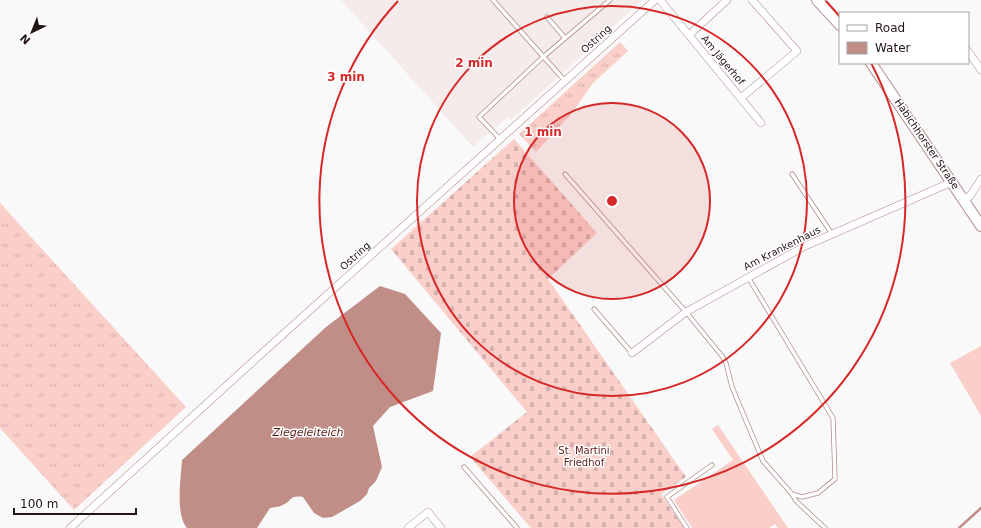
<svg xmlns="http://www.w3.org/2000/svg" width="981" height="528" font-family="'DejaVu Sans',sans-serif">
<defs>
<pattern id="grass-tufts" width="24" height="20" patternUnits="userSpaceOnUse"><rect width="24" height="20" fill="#facec9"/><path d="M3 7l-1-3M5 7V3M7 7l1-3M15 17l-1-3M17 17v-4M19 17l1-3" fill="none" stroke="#d6b0ac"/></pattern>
<pattern id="cemetery-stones" width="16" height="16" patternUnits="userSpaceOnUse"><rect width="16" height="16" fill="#facec9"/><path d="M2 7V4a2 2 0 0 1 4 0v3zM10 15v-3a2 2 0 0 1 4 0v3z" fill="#d6b0ac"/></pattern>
</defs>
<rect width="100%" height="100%" fill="#f9f9f9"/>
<path fill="#f5ebea" d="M 341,0 L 643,0 L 511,120 L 508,117 L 473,147 Z"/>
<g fill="url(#grass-tufts)">
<path d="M 620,42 L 628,51 L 593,83 L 572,113 L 536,152 L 519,134 Z"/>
<path d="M 0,203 L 186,407 L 74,510 L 0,428 Z"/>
</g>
<path fill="url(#cemetery-stones)" d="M 514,139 L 597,233 L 548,279 L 686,477 L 661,494 L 684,528 L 531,528 L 470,457 L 527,412 L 391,249 Z"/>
<g fill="#facec9">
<path d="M 981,346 L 981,416 L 950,363 Z"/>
<path d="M 718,425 L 788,528 L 778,528 L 775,524 L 769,528 L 692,528 L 674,500 L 733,460 L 712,429 Z"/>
</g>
<path fill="#c18e87" d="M 380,286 L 405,294 L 441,333 L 433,391 L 390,407 L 373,426 L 382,467 L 376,481 L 369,488 L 367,494 L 360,501 L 332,517 L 323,518 L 314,513 L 303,497 C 289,495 292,501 283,505 C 279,507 274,507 270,508 L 257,528 L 187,528 C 175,514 181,478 182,460 L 326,327 Z"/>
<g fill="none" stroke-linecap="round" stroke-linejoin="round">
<path stroke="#c18e87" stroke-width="2.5" d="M 959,528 L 981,508"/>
<g stroke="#b18c88" stroke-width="5">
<g id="service">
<path d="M 493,0 L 565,81"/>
<path d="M 547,17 L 565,38"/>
<path d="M 500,139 L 479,117 L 543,57 L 610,0"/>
<path d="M 565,174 L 686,312 L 722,356 L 726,363 L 732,387 L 763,461 L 792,494 L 802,497 L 818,493 L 835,479 L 833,418 L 748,277"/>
<path d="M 792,174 L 832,234"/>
<path d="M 594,309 L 632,353"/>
<path d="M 464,467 L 517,528"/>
<path d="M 792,494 L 796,501 L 825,528"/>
<path d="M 687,528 L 667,497 L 712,465"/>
</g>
</g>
<g stroke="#b18c88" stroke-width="8">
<g id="minor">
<path d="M 660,0 L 761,123"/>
<path d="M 689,35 L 727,0"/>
<path d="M 968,51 L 981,70"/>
<path d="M 741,98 L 797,51 L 752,0"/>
<path d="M 964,200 L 970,196 L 981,179"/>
<path d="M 632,353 L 686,312 L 805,246 L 952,182"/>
<path d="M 70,528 L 259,356 L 655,0"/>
<path d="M 408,528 L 428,512 L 441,528"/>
</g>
</g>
<g stroke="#b18c88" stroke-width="12">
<g id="secondary">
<path d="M 817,0 L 840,25"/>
<path d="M 871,63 L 981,226"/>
</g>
</g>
<use href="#service" stroke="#fff" stroke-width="3.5"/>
<use href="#minor" stroke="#fff" stroke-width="7"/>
<use href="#secondary" stroke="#fff" stroke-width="10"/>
</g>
<circle cx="612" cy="201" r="98" fill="#d62828" fill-opacity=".12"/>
<g fill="none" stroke="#d62828" stroke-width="2">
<circle cx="612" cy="201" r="98"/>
<circle cx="612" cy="201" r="195"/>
<path d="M826 1A293 293 0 0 1 840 17M871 63A293 293 0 1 1 398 1"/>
</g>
<g text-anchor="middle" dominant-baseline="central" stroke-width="3" stroke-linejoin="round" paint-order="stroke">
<g font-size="10" fill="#221513" stroke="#fff">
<text transform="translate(596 39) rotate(-42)">Ostring</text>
<text transform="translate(723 60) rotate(50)">Am Jägerhof</text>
<text transform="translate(927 144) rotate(56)">Habichhorster Straße</text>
<text transform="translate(782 248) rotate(-27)">Am Krankenhaus</text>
<text transform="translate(355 256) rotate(-42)">Ostring</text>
</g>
<g font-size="10" fill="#62231f" stroke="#fff">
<text x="584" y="450">St. Martini<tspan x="584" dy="12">Friedhof</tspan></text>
</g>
<g font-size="11" font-style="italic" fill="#581916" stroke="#fff">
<text x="308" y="432">Ziegeleiteich</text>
</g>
</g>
<circle cx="612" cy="201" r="6" fill="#d62828" stroke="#fff" stroke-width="2"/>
<g font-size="12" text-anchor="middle" font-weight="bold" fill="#d62828" stroke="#fff" stroke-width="3" stroke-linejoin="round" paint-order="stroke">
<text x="474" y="67">2 min</text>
<text x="346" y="81">3 min</text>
<text x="543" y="136">1 min</text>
</g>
<rect x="839" y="12" width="130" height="52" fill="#ffffff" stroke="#a7a1a1"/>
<rect x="847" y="25" width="20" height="6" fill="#ffffff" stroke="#a7a1a1"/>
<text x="875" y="32" font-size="12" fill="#221513">Road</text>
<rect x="847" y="42" width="20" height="12" fill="#c18e87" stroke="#a7a1a1"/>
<text x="875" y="52" font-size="12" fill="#221513">Water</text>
<g transform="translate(32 32) rotate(223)" stroke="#ffffff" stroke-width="3" paint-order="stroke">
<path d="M0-3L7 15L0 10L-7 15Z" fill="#221513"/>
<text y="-6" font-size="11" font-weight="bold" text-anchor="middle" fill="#221513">N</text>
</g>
<path d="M14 508v6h122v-6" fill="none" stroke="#221513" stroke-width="2"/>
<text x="20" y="508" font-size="12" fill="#221513" stroke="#ffffff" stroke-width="3" paint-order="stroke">100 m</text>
</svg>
